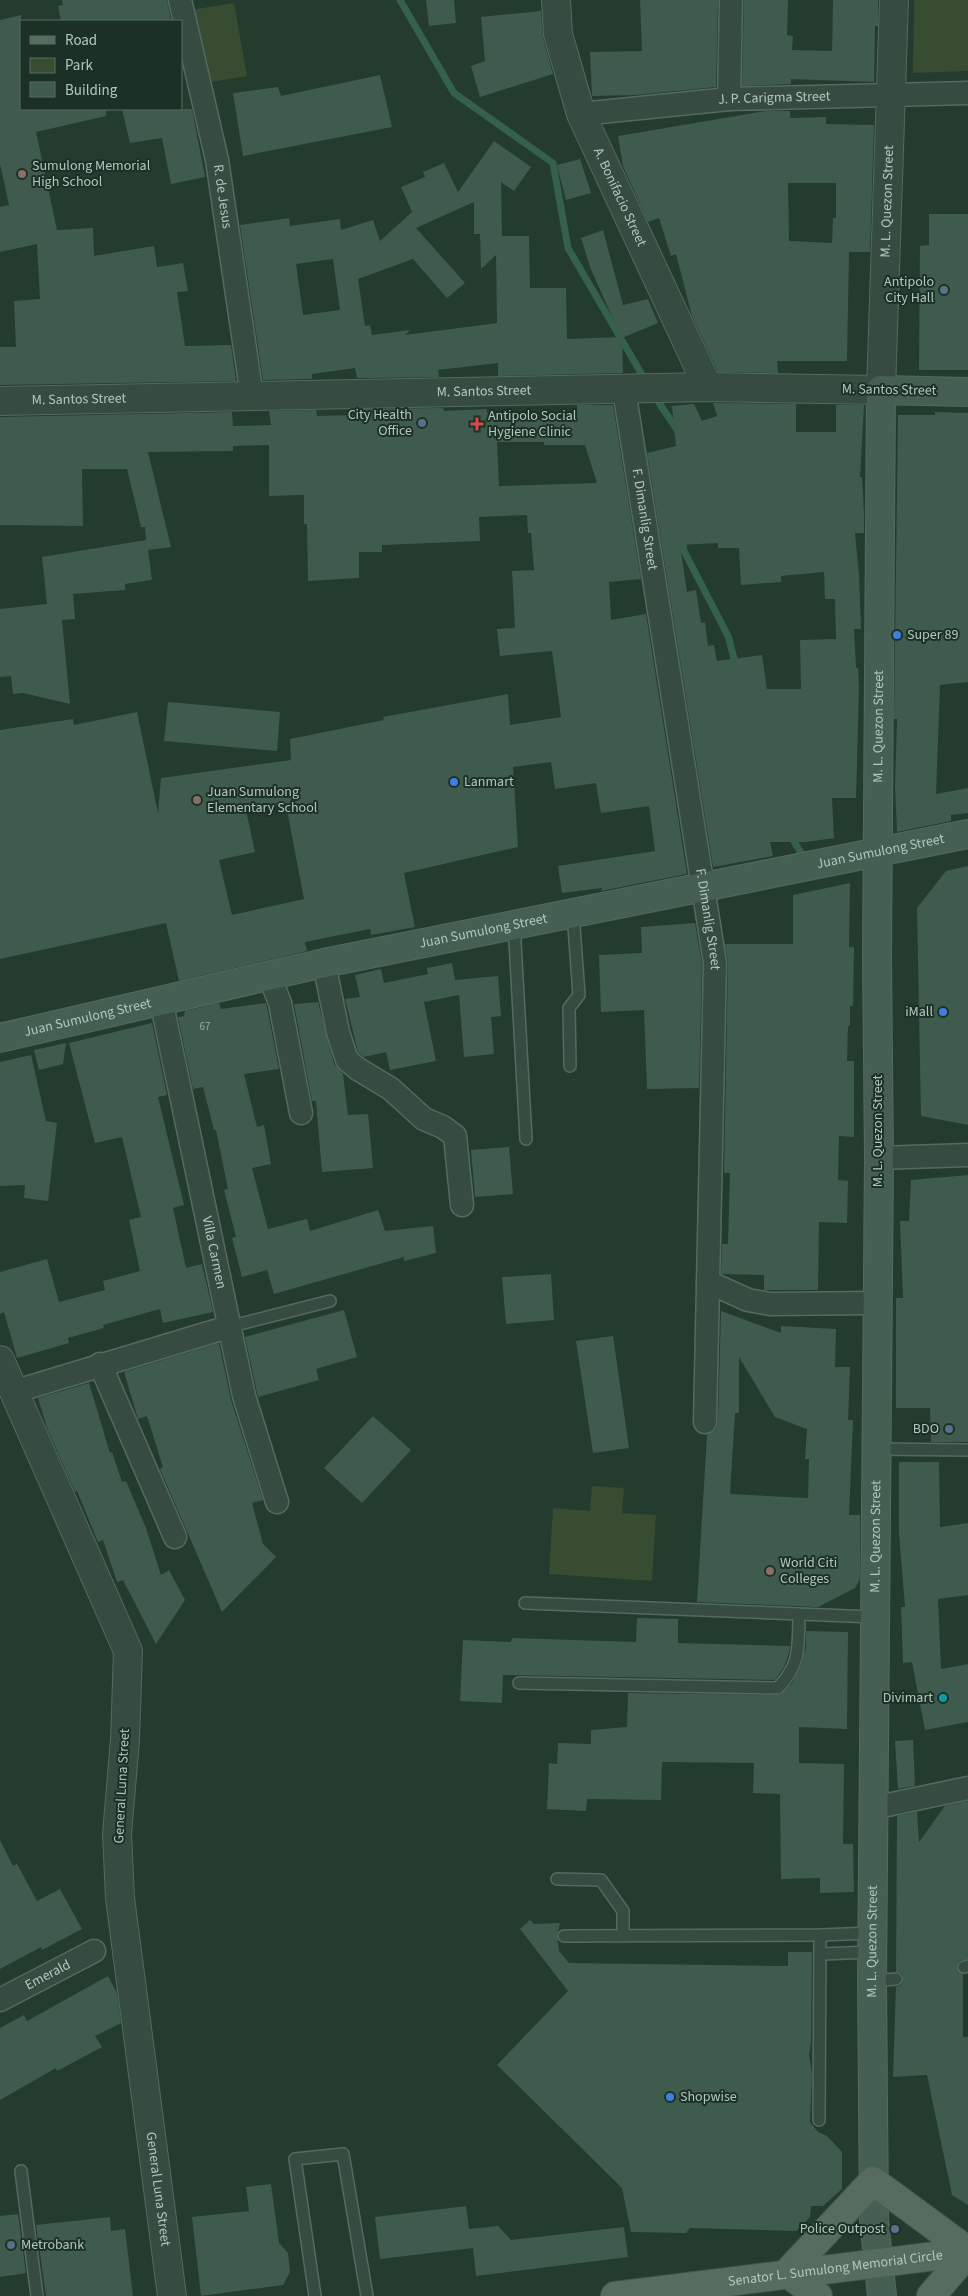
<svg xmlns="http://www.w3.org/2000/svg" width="968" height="2296" font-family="'Source Sans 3',sans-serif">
<rect width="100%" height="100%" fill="#233c2e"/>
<g fill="#374c30">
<path d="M 914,0 L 968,0 L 968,71 L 913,73 Z"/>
<path d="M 234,3 L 247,76 L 205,83 L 191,10 Z"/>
<path d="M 592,1486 L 624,1488 L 622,1513 L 656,1515 L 652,1581 L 549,1574 L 553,1508 L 590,1511 Z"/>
</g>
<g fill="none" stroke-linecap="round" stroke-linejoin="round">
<g stroke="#356049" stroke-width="7">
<path d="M 400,0 L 454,93 L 553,163 L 568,248 L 641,373"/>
<path d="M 659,403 L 678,431"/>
<path d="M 682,537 L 684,551 L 728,636 L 736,666"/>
<path d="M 790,835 L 803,856"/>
</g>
</g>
<g fill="#3f5b4d" fill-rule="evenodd">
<path d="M 62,0 L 167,0 L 171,21 L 61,21 L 58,6 L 63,5 Z"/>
<path d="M 426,0 L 454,0 L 456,23 L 429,26 Z"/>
<path d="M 640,0 L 718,0 L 716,87 L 637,95 L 592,96 L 590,52 L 642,51 Z"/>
<path d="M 744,0 L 788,0 L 787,35 L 793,36 L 792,50 L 832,51 L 833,0 L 878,0 L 878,26 L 875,26 L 874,82 L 791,79 L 791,84 L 742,86 Z"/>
<path d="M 541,11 L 543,38 L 553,74 L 480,97 L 471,66 L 485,61 L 481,17 Z"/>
<path d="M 21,15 L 21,109 L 106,109 L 106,116 L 36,132 L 57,230 L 93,228 L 94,256 L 154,246 L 157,267 L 183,263 L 188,291 L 177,292 L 185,346 L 231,345 L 236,381 L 0,385 L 0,347 L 16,347 L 14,301 L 40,299 L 37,244 L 0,252 L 0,207 L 9,205 L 0,164 L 0,20 Z"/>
<path d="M 380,75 L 392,127 L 243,156 L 233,93 L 278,87 L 281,96 Z"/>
<path d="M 122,109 L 192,109 L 205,177 L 171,184 L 162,138 L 130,143 Z"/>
<path d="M 766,111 L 790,111 L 790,118 L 826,117 L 826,124 L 874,125 L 870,252 L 849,252 L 847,361 L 777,361 L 778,373 L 718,372 L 692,316 L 676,254 L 671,256 L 659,218 L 648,222 L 623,166 L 618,136 ZM 788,183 L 836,183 L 836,218 L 833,218 L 832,243 L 789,241 Z"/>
<path d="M 494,141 L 531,167 L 514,191 L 501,182 L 502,236 L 529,236 L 530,288 L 566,288 L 567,339 L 621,337 L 590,267 L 581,238 L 603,230 L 623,305 L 648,299 L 658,323 L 622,338 L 623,373 L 498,376 L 498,363 L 438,370 L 439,377 L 357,378 L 355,368 L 312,374 L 312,379 L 263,380 L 240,225 L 289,218 L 290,226 L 340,219 L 341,230 L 373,220 L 380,241 L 412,212 L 401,187 L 425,177 L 423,172 L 444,163 L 458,192 ZM 474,202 L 474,234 L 480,234 L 481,269 L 496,255 L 497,323 L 405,335 L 410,330 L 372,335 L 370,325 L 365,326 L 358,279 L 413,259 L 447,298 L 465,283 L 416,228 ZM 333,259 L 340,310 L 303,315 L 296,264 Z"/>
<path d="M 580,159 L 591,193 L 566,200 L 557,165 Z"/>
<path d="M 929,214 L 968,214 L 968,370 L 919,370 L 920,246 L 929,245 Z"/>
<path d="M 713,403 L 796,404 L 796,432 L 836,432 L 836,405 L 864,405 L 860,477 L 862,477 L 864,513 L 864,533 L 855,533 L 859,574 L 861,629 L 854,629 L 856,668 L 858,668 L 859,689 L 856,798 L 832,798 L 834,838 L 807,842 L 770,842 L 773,856 L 713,867 L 647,453 L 676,446 L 672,406 L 694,404 L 702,421 L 717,416 ZM 718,543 L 718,548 L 739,548 L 741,585 L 781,582 L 781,576 L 824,572 L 825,599 L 835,599 L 836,639 L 800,640 L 801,689 L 767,689 L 762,655 L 717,661 L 714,645 L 708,646 L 705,622 L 701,623 L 696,590 L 687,592 L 680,545 Z"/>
<path d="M 577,405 L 613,405 L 641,579 L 609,582 L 611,620 L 646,614 L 687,874 L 601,891 L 602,888 L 562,893 L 558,866 L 655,851 L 649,806 L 601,813 L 596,783 L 555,789 L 551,762 L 513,767 L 518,847 L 404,873 L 415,927 L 371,935 L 370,929 L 305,942 L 307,951 L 179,981 L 166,923 L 0,959 L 0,730 L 73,719 L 74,725 L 137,712 L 158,813 L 161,778 L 291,760 L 290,739 L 384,720 L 383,717 L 508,694 L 510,725 L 561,717 L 552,651 L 500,656 L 497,629 L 515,628 L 512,571 L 534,570 L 531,533 L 528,533 L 527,515 L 479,517 L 480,541 L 382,545 L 382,552 L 359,552 L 359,578 L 308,581 L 307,524 L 304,524 L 304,495 L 269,496 L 269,445 L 233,446 L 233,451 L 148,452 L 171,547 L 148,550 L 152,580 L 125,584 L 125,590 L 73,594 L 75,619 L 62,620 L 70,704 L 23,693 L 13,694 L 11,676 L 0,677 L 0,609 L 47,604 L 42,557 L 146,540 L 145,527 L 141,527 L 127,469 L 82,469 L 83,526 L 0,525 L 0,417 L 232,412 L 233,426 L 271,425 L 269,411 L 316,410 L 317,416 L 354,415 L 362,414 L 361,409 L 443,408 L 444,411 L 487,409 L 487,413 L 529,413 L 529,420 L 577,419 ZM 497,442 L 544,442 L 544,445 L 585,445 L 597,483 L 499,486 ZM 286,805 L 304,899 L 232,915 L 219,860 L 255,852 L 246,810 Z"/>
<path d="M 935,412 L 968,413 L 968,682 L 940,685 L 936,794 L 968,788 L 968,813 L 951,815 L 951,821 L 897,832 L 895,786 L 897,719 L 894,719 L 898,415 L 935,415 Z"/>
<path d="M 168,702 L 280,712 L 277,751 L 164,741 Z"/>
<path d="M 968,866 L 968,1125 L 921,1116 L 917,908 L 946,871 Z"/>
<path d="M 850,883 L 849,947 L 854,947 L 853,1006 L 850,1006 L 850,1026 L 848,1026 L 847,1061 L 854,1061 L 854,1137 L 839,1136 L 838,1180 L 848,1181 L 847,1223 L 819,1222 L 818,1290 L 764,1290 L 764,1275 L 721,1274 L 722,1244 L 728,1244 L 730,1173 L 724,1173 L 728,963 L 725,944 L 793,944 L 793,895 Z"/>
<path d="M 695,923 L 702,964 L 699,1088 L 647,1089 L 644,1010 L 601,1012 L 599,955 L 642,953 L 641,927 Z"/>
<path d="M 452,963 L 455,980 L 498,976 L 501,1016 L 491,1017 L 494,1054 L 464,1057 L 459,995 L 424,1002 L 436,1061 L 390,1070 L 386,1052 L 364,1057 L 358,1052 L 345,999 L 360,997 L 355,975 L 381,969 L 384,983 L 428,974 L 427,968 Z"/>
<path d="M 318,1002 L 334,1064 L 343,1074 L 348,1115 L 368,1114 L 373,1168 L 322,1172 L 316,1101 L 312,1101 L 294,1004 Z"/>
<path d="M 219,1003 L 221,1009 L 266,1003 L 267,1007 L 279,1069 L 244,1074 L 257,1127 L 264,1125 L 271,1164 L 252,1168 L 268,1229 L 307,1219 L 310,1231 L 378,1210 L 385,1231 L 433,1226 L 436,1253 L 404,1261 L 404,1257 L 274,1294 L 267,1270 L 242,1277 L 232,1238 L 236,1237 L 224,1190 L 228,1189 L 216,1130 L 214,1130 L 203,1087 L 193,1089 L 178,1017 L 184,1016 L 185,1011 Z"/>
<path d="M 152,1023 L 167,1095 L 158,1097 L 184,1205 L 173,1208 L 186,1268 L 202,1264 L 213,1312 L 163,1323 L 160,1309 L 103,1325 L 104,1328 L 68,1338 L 69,1343 L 17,1358 L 4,1312 L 0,1314 L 0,1272 L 47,1259 L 59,1302 L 105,1290 L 103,1281 L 140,1271 L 129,1220 L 141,1217 L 122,1137 L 95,1143 L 69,1043 Z"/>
<path d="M 66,1043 L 63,1064 L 39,1070 L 34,1050 Z"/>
<path d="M 31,1055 L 46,1121 L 57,1123 L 48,1201 L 24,1198 L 25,1185 L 0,1186 L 0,1062 Z"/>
<path d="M 509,1147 L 513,1194 L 475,1197 L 471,1150 Z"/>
<path d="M 968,1175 L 968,1442 L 931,1442 L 930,1408 L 896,1408 L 896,1298 L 903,1298 L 900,1221 L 909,1221 L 911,1180 Z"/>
<path d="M 551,1274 L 554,1320 L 506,1324 L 502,1277 Z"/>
<path d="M 344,1310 L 357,1357 L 316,1369 L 319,1380 L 258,1397 L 245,1337 Z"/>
<path d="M 721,1311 L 781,1333 L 781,1326 L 836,1329 L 835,1367 L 850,1367 L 848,1420 L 853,1420 L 849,1515 L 860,1515 L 860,1579 L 855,1588 L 818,1607 L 697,1602 L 707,1435 L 716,1429 L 718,1422 ZM 739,1357 L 775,1417 L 807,1429 L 805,1459 L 809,1459 L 808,1498 L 730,1494 L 735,1413 L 739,1413 Z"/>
<path d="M 613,1336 L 629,1448 L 593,1453 L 576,1341 Z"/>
<path d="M 219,1343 L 231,1400 L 263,1500 L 252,1503 L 263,1544 L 276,1557 L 222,1612 L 160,1469 L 163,1467 L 147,1416 L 138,1419 L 124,1372 Z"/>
<path d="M 89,1383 L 110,1453 L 112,1452 L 122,1482 L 126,1481 L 146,1528 L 161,1575 L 169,1570 L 185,1600 L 156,1644 L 123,1580 L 117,1582 L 103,1540 L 98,1542 L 77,1491 L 75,1492 L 47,1428 L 38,1398 Z"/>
<path d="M 373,1416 L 411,1450 L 362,1503 L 324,1468 Z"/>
<path d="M 899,1462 L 939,1462 L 940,1527 L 968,1523 L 968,1595 L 938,1599 L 941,1669 L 968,1664 L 968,1722 L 925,1730 L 912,1662 L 903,1663 L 901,1607 L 905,1607 L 899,1533 Z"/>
<path d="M 637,1618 L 678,1619 L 678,1643 L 790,1646 L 789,1653 L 784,1667 L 775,1680 L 503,1675 L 502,1703 L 460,1701 L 463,1640 L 511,1642 L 512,1638 L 636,1642 Z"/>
<path d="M 806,1631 L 848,1632 L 847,1729 L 799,1727 L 799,1763 L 844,1764 L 843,1844 L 853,1844 L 854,1892 L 820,1893 L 820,1878 L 781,1879 L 780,1794 L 753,1793 L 754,1763 L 662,1762 L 661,1800 L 587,1799 L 586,1811 L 547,1809 L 549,1763 L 557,1764 L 558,1743 L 591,1744 L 591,1730 L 627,1727 L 628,1693 L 781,1695 L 792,1683 L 801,1666 L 806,1647 Z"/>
<path d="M 913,1740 L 915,1786 L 898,1789 L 895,1741 Z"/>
<path d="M 968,1801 L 968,1959 L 959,1961 L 957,1968 L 963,1974 L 963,2037 L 968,2037 L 968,2205 L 952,2195 L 927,2075 L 893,2077 L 896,1987 L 901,1985 L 903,1979 L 902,1974 L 896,1972 L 897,1816 L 917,1812 L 919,1842 L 945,1806 Z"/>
<path d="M 0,1840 L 13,1866 L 17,1864 L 37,1901 L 60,1889 L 82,1929 L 42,1950 L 41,1947 L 0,1969 Z"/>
<path d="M 530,1920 L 534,1924 L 560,1923 L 557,1936 L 559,1951 L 569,1963 L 788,1966 L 788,1952 L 812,1952 L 811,2043 L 809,2055 L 812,2073 L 810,2122 L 818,2132 L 827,2136 L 842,2152 L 842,2189 L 823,2206 L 811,2206 L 810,2217 L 796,2231 L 690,2228 L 686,2233 L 631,2232 L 622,2188 L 497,2065 L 568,1991 L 520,1929 Z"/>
<path d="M 108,1976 L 117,1993 L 121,2023 L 95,2036 L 102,2047 L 57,2071 L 56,2068 L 0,2100 L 0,2028 L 24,2015 L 27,2021 Z"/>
<path d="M 271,2184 L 279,2243 L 288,2253 L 290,2272 L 283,2285 L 201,2296 L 192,2217 L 249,2211 L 246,2187 Z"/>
<path d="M 466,2206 L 469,2229 L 498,2226 L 511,2240 L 624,2227 L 628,2257 L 476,2276 L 473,2248 L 380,2259 L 375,2217 Z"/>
<path d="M 18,2214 L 26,2273 L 0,2277 L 0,2216 Z"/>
<path d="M 110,2217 L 111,2231 L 125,2229 L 133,2296 L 46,2296 L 36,2225 Z"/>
</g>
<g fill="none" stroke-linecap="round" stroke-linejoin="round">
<g stroke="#556a5f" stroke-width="14">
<g id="service">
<path d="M 514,924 L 526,1139"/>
<path d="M 570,1066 L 569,1008 L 579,995 L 573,913"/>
<path d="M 228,1327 L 330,1301"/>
<path d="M 876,1449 L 968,1450"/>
<path d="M 525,1603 L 874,1617"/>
<path d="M 519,1683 L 778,1688 C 801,1663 798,1648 799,1616"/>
<path d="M 557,1879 L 601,1880 L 623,1911 L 623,1935"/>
<path d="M 564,1936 L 820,1935 L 872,1933"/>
<path d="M 821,1954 L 872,1952"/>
<path d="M 964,1967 L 968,1966"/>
<path d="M 872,1981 L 896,1979"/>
<path d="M 819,2120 L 820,1935"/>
<path d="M 21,2171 L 37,2296"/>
<path d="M 315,2296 L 295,2159 L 343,2154 L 367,2296"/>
</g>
</g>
<g stroke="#556a5f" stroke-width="25">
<g id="minor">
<path id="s1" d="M 180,0 L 217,160 L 252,396"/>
<path d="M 729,99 L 731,0"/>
<path id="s2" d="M 581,114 L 729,99 L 968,93"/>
<path id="s3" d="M 624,390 L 715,963 L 705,1422"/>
<path d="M 324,963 L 338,1032 L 347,1060 L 358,1069 L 391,1089 L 424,1119 L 443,1127 L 455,1136 L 462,1205"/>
<path d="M 269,975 L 280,1003 L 301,1113"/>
<path id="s4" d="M 161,1000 L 244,1396 L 277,1502"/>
<path d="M 879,1158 L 968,1155"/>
<path d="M 708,1282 L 748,1300 L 770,1304 L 877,1303"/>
<path d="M 100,1364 L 175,1537"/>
<path d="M 13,1392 L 228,1327"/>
<path d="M 873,1808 L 968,1788"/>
<path id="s5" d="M 0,2000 L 94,1951"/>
</g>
</g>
<g stroke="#556a5f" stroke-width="30">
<g id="tertiary">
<path id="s6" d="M 556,0 L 558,34 L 581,114 L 708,387"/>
<path id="s7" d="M 0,401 L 708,387 L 881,390 L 894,0"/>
<path id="s8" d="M 0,1360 L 128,1651 L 125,1740 L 117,1834 L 120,1898 L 172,2296"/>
</g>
</g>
<g stroke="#556a5f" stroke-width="30">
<g id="secondary">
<path id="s9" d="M 0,1038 L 324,963 L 968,834"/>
<path id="s10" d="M 882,2296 L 874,2220 L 872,1981 L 879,1158 L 877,956 L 881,390 L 968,392"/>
</g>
</g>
<g stroke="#43584d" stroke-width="30">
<g id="primary">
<path d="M 787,2273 L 873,2181 L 968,2251"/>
<path d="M 787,2273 L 818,2296"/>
<path id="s11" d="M 615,2296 L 968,2252"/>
<path d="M 931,2296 L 968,2253"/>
</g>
</g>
<use href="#service" stroke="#374c41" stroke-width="11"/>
<use href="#minor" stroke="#374c41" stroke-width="22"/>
<use href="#tertiary" stroke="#374c41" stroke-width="28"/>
<use href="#secondary" stroke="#455f52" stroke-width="28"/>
<use href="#primary" stroke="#556c5f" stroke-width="28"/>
</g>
<g fill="#8d6e63" stroke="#1c3126" stroke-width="2">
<circle cx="22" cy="174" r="5"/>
<circle cx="197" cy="800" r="5"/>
<circle cx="770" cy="1571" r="5"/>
</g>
<g fill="#5c6f8a" stroke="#1c3126" stroke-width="2">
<circle cx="944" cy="290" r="5"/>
<circle cx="422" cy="423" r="5"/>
<circle cx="949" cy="1429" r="5"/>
<circle cx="895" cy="2229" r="5"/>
<circle cx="11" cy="2245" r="5"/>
</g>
<path fill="#e0444e" stroke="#1c3126" stroke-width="2" d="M474.5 416.5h5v5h5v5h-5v5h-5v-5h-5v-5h5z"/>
<g fill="#3f7fe0" stroke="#1c3126" stroke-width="2">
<circle cx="897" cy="635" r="5"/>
<circle cx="454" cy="782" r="5"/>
<circle cx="943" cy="1012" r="5"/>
<circle cx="670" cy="2097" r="5"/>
</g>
<circle fill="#0f9aa8" stroke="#1c3126" stroke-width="2" cx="943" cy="1698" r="5"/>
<g text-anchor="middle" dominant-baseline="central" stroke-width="4" stroke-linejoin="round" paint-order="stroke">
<g font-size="11" fill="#96aca1">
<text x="205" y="1026">67</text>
</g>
<g font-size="14" fill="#b3c7bd" stroke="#1c3126">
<text stroke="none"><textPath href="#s2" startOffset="194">J. P. Carigma Street</textPath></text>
<text stroke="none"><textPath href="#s1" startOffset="201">R. de Jesus</textPath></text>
<text stroke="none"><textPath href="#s6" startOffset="209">A. Bonifacio Street</textPath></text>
<text stroke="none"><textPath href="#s7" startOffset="1070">M. L. Quezon Street</textPath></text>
<text transform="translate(889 390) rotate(1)">M. Santos Street</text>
<text stroke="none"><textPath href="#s7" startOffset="484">M. Santos Street</textPath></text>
<text stroke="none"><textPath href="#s7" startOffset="79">M. Santos Street</textPath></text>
<text stroke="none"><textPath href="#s3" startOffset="131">F. Dimanlig Street</textPath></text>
<text stroke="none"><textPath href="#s10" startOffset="1570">M. L. Quezon Street</textPath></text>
<text stroke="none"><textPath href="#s9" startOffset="900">Juan Sumulong Street</textPath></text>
<text stroke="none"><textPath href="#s3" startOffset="536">F. Dimanlig Street</textPath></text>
<text stroke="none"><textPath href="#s9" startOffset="495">Juan Sumulong Street</textPath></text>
<text stroke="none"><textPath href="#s9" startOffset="90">Juan Sumulong Street</textPath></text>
<text transform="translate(878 1131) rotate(-90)">M. L. Quezon Street</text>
<text stroke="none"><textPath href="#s4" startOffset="258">Villa Carmen</textPath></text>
<text stroke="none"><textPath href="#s10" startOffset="760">M. L. Quezon Street</textPath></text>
<text transform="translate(122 1786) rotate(-87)">General Luna Street</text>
<text stroke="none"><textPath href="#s10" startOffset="355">M. L. Quezon Street</textPath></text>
<text stroke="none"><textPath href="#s5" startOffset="54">Emerald</textPath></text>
<text stroke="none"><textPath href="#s8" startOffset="859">General Luna Street</textPath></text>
<text stroke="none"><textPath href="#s11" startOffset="222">Senator L. Sumulong Memorial Circle</textPath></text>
</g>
<g font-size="14" fill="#b3c7bd" stroke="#1c3126" text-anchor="start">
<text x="32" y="166">Sumulong Memorial<tspan x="32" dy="16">High School</tspan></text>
<text x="934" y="282" text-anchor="end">Antipolo<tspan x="934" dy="16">City Hall</tspan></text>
<text x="412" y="415" text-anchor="end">City Health<tspan x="412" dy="16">Office</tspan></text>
<text x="488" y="416">Antipolo Social<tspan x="488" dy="16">Hygiene Clinic</tspan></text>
<text x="907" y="635">Super 89</text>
<text x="464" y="782">Lanmart</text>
<text x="207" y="792">Juan Sumulong<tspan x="207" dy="16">Elementary School</tspan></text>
<text x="933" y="1012" text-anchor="end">iMall</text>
<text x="939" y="1429" text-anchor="end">BDO</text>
<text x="780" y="1563">World Citi<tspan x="780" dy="16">Colleges</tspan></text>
<text x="933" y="1698" text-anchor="end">Divimart</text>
<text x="680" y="2097">Shopwise</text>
<text x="885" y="2229" text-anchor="end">Police Outpost</text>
<text x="21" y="2245">Metrobank</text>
</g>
</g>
<rect x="20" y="20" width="162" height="90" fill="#1c3126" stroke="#586d62"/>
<rect x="30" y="36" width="25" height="8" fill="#556c5f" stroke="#586d62"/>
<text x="65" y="45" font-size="15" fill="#b3c7bd">Road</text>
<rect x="30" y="58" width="25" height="15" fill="#374c30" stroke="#586d62"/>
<text x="65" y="70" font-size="15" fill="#b3c7bd">Park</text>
<rect x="30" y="82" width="25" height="15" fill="#3f5b4d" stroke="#586d62"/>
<text x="65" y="95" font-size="15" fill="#b3c7bd">Building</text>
</svg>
